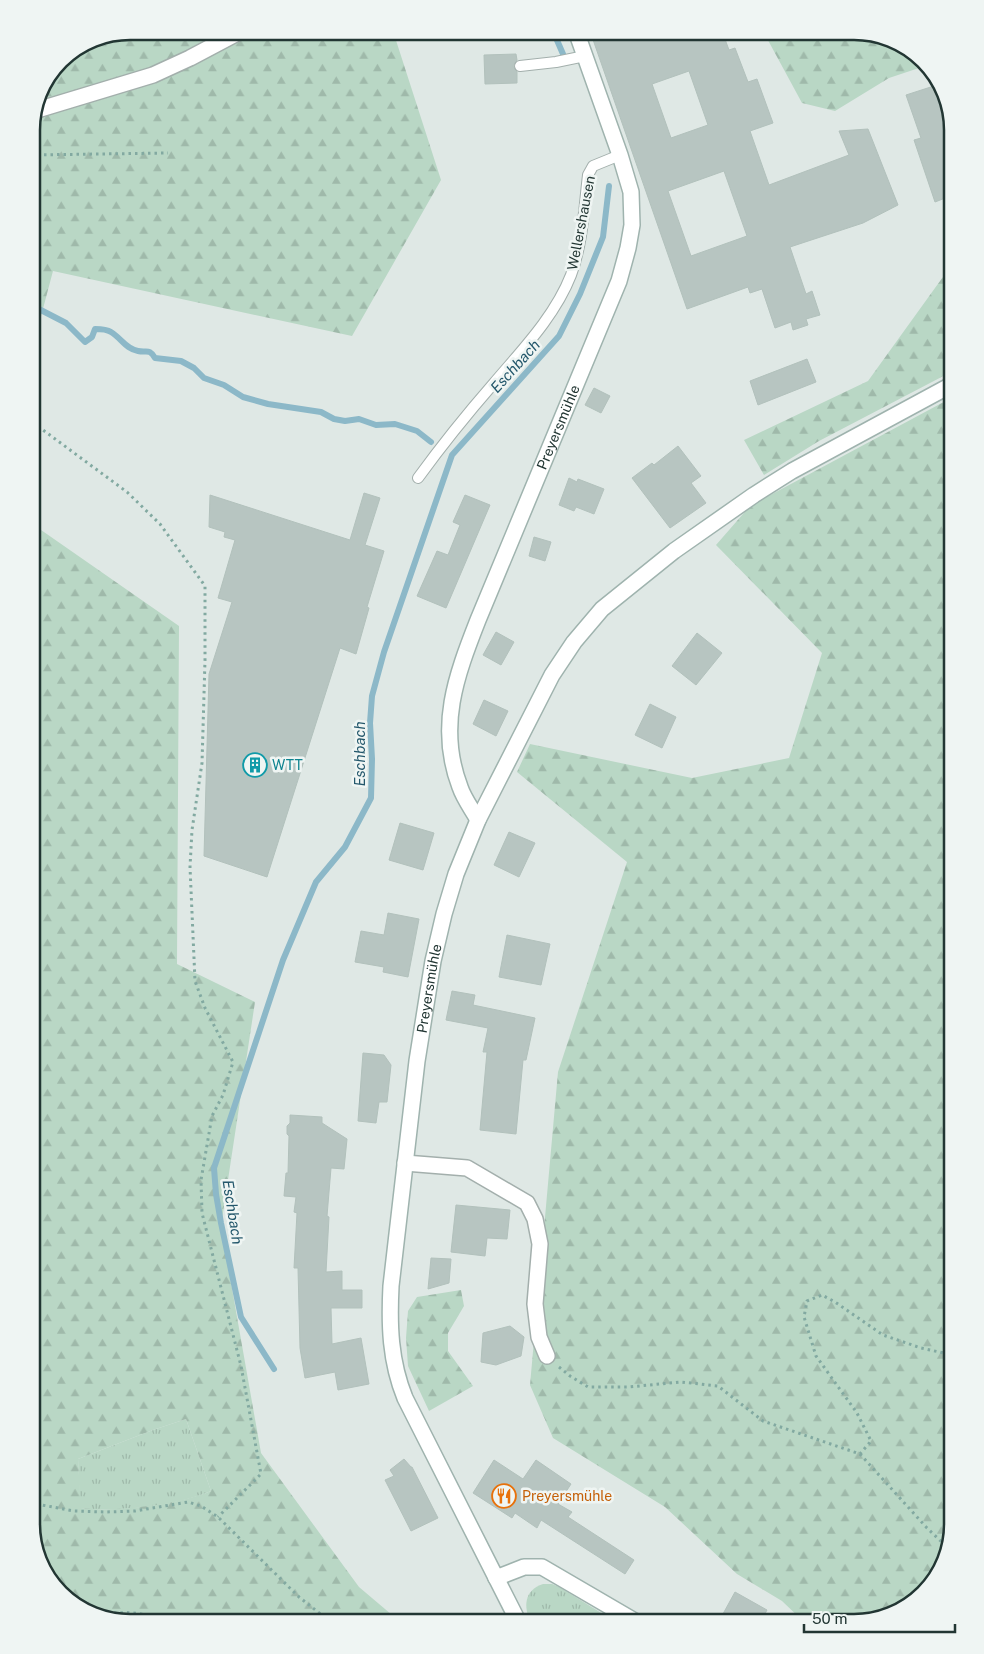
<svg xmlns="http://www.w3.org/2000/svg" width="984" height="1654" font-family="'Public Sans',sans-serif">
<defs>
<pattern id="grass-tufts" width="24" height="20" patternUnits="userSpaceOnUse" patternTransform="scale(1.25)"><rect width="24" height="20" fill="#b9d7c5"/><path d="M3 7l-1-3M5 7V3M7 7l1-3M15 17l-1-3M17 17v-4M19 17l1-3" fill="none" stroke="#9fb9aa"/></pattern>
<pattern id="forest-firs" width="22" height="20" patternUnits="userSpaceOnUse" patternTransform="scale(1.25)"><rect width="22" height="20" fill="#b9d7c5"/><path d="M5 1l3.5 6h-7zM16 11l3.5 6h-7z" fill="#9fb9aa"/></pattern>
</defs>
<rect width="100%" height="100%" fill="#dfe8e5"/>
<g fill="url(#grass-tufts)">
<path d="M 186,1419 L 211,1491 C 180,1505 115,1513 80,1508 L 78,1459 L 153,1430 Z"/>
<path d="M 543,1584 L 552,1584 L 559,1587 L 603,1614 L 587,1623 L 531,1623 C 523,1607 524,1590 543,1584 Z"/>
</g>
<g fill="url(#forest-firs)" fill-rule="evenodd">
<path d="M 130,31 L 393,31 L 441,180 L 352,336 L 53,271 L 31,354 L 31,124 L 39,92 L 60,60 L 93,39 Z"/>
<path d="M 763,31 L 860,31 L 909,48 L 925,66 L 889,78 L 835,111 L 802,103 Z"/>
<path d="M 953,263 L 953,371 L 819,441 L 764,475 L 744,440 L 868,381 Z"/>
<path d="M 953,397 L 953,1524 L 936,1578 L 897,1613 L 854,1623 L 805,1623 L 782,1601 L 737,1574 L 665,1507 L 553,1438 L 530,1385 L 558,1072 L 627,862 L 517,772 L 530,744 L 692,778 L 789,758 L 822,653 L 716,545 L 750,506 Z"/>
<path d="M 31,523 L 179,626 L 177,964 L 255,1002 L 221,1226 L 261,1453 L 359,1587 L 398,1620 L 404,1623 L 124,1623 L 75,1606 L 41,1567 L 31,1524 ZM 186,1419 L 211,1491 C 181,1504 113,1513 81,1508 L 78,1459 L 153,1430 Z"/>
<path d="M 461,1290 L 464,1306 L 448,1333 L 448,1351 L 473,1386 L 429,1411 L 408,1366 L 406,1338 L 408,1311 L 417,1297 Z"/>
<path d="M 603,1614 L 618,1623 L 587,1623 Z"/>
</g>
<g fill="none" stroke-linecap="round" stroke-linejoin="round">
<g stroke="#8cb8c8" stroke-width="6">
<path d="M 553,31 L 563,54"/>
<path d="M 31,303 L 35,307 L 66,323 L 85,342 L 92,337 L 95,329 C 100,329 108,330 111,332 C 121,338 126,349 138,351 C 147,353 149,348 155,358 L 181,361 L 194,368 L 204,378 L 224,385 L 243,397 L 268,404 L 321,412 L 334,419 L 345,421 L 359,419 L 376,425 L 395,424 L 417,431 L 431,442"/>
<path d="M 274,1369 L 241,1317 L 221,1223 L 216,1194 L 214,1168 L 283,960 L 316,882 L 345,847 L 371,798 L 372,759 L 370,723 L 372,696 L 384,652 L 452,455 L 559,336 L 580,294 L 603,237 L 609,186"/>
</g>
</g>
<g fill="#b7c5c1" stroke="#b2c1bc" fill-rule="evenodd">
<path d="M 590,31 L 722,31 L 729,50 L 735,48 L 748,82 L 757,79 L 773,123 L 750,131 L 769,185 L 849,155 L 839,131 L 868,129 L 898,205 L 863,223 L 790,247 L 806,294 L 812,291 L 820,315 L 806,319 L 808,325 L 793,330 L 791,322 L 775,328 L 762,289 L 750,293 L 748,287 L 687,309 ZM 689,71 L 708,125 L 671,138 L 652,84 ZM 724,171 L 747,236 L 691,256 L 668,191 Z"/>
<path d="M 516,54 L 517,60 L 513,66 L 517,72 L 517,83 L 485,84 L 484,55 Z"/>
<path d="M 940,84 L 943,87 L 953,130 L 953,195 L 935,202 L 914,140 L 921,138 L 906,95 Z"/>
<path d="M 807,359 L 816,382 L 758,405 L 750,381 Z"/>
<path d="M 594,388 L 610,396 L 601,413 L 585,405 Z"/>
<path d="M 678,446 L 701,476 L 691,483 L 706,503 L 670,528 L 632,478 L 652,463 L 654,465 Z"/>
<path d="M 569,478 L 577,482 L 578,479 L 604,489 L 594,514 L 576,507 L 574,511 L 559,505 Z"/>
<path d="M 364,493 L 380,498 L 365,545 L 384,551 L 367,607 L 369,608 L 356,654 L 340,648 L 267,877 L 204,856 L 209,674 L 232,602 L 218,598 L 235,540 L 224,537 L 225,532 L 209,527 L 210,495 L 350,540 Z"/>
<path d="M 465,495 L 490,505 L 446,608 L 417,596 L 437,551 L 448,555 L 460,525 L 453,522 Z"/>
<path d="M 534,537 L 551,542 L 545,561 L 529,556 Z"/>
<path d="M 496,632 L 514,642 L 501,665 L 483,655 Z"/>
<path d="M 697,633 L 722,653 L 696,685 L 672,666 Z"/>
<path d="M 484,700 L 508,711 L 496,736 L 473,724 Z"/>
<path d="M 650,704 L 676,717 L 662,748 L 635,735 Z"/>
<path d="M 400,823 L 434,833 L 423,870 L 389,860 Z"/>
<path d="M 509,832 L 535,843 L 519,877 L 494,865 Z"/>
<path d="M 388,913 L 419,919 L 408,977 L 383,972 L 384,967 L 355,962 L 361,931 L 384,935 Z"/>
<path d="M 507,935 L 550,944 L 541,985 L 499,977 Z"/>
<path d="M 452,991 L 475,995 L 473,1005 L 535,1018 L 526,1060 L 523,1060 L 516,1134 L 480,1130 L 487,1052 L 483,1052 L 488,1028 L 446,1020 Z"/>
<path d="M 363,1053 L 384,1055 L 391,1065 L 387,1102 L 379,1102 L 376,1123 L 358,1121 Z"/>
<path d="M 290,1115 L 322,1117 L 322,1123 L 347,1139 L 344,1169 L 331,1168 L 327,1216 L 329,1217 L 326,1272 L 342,1271 L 342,1290 L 362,1290 L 362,1308 L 331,1308 L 332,1344 L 361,1338 L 369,1384 L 338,1390 L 335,1372 L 305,1378 L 300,1348 L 298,1268 L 294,1268 L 297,1213 L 294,1212 L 296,1197 L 284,1196 L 286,1173 L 288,1173 L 289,1136 L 287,1134 L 287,1126 L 290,1123 Z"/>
<path d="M 456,1205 L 510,1210 L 507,1239 L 487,1238 L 485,1256 L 451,1252 Z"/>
<path d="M 431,1258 L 451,1259 L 449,1283 L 428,1289 Z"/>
<path d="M 510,1326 L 524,1337 L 521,1356 L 496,1365 L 481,1362 L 483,1333 Z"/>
<path d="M 404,1459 L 411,1467 L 412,1467 L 438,1518 L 411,1531 L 385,1480 L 394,1476 L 390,1470 Z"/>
<path d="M 494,1460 L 523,1479 L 536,1460 L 571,1484 L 558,1504 L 572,1512 L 568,1517 L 634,1560 L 625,1574 L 541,1520 L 537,1528 L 515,1513 L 512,1518 L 473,1493 Z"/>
<path d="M 735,1592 L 767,1610 L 760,1623 L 718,1623 Z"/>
</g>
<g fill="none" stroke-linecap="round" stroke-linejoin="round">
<g stroke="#a3afac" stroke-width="12">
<g id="lane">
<path d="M 520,66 L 556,62 L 585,56"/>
<path d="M 418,478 C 442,445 467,414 494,383 C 522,350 555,316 571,275 C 583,243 584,208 588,175 L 593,166 L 620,155"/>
</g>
</g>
<g stroke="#a3afac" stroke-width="18">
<g id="street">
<path d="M 34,111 L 153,75 L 190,58 L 241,31"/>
<path d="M 405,1163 L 467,1168 L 527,1203 L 535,1219 L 540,1244 L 535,1304 L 539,1337 L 547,1356"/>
</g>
</g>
<g stroke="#9fb3ae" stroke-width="18">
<g id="secondary">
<path id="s1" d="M 478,820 C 472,809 464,799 460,787 C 437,727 456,676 478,620 L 619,281 L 628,248 L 632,225 L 631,192 L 620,155 L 576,31"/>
<path d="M 496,1578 L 524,1567 L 542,1567 L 638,1623"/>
<path id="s2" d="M 519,1623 L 405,1398 C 390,1361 389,1325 391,1286 L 417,1061 L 433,961 L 444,914 L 456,874 L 478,820 L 552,675 L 574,642 L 602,609 L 674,551 L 754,495 L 792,471 L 953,384"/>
</g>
</g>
<g stroke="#82a9a1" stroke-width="3" stroke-dasharray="2.5 4" stroke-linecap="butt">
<path d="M 31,155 L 168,153"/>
<path d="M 31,426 L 43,430 L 127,492 L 160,524 L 205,586 L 205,660 L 202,763 L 192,830 L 190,867 L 195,981 L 205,1008 L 233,1062 L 223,1095 L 212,1116 L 201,1180 L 202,1213 L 241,1366 L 261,1474 L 218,1517"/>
<path d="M 559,1367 L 570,1376 L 588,1387 L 629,1387 L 681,1382 L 718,1386 L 763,1421 L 860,1454 L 871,1441 L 857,1413 L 816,1356 L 804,1317 L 807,1301 L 822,1295 L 835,1302 L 883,1335 L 921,1348 L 953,1355"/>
<path d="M 860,1454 L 927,1528 L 946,1546"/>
<path d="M 31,1500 L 42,1505 L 74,1511 L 106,1512 L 135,1511 L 188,1502 L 201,1506 L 218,1517 L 299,1597 L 332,1623"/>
<path d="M 101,1615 C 124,1611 145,1611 166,1623"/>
</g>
<use href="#lane" stroke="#fff" stroke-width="10"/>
<use href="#street" stroke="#fff" stroke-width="15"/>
<use href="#secondary" stroke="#fff" stroke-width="15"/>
</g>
<defs>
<g id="building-ring" transform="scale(1.25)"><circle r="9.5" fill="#eff5f3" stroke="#0f9aa8" stroke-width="1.5"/><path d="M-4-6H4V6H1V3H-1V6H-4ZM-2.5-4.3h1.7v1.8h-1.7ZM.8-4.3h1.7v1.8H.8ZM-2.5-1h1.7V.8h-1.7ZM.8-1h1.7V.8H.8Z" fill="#0f9aa8"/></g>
<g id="restaurant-ring" transform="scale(1.25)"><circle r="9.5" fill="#eff5f3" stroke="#e8710a" stroke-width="1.5"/><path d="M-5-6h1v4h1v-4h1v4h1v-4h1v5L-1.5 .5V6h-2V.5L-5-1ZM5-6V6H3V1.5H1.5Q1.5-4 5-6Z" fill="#e8710a"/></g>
</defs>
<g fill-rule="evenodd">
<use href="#building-ring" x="255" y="765"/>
<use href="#restaurant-ring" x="504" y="1496"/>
</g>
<g text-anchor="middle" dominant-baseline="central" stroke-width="5" stroke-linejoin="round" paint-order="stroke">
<g font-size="14" fill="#223633" stroke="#eff5f3">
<text transform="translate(581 223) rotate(-79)">Wellershausen</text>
<text stroke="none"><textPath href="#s1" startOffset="419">Preyersmühle</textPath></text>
<text stroke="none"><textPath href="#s2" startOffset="666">Preyersmühle</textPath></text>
</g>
<g font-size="14" fill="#0d838f" stroke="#eff5f3" text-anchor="start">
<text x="272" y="765">WTT</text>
</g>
<g font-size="14" fill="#c56008" stroke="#eff5f3" text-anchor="start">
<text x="522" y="1496">Preyersmühle</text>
</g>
<g font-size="15" font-style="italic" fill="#23576b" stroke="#eff5f3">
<text transform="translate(515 366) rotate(-48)">Eschbach</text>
<text transform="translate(359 754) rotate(-90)">Eschbach</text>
<text transform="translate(233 1212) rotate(81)">Eschbach</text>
</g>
</g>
<path d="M0 0H984V1654H0ZM130 40H854A90 90 0 0 1 944 130V1524A90 90 0 0 1 854 1614H130A90 90 0 0 1 40 1524V130A90 90 0 0 1 130 40Z" fill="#eff5f3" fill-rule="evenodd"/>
<path fill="none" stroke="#223633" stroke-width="2.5" d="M130 40H854A90 90 0 0 1 944 130V1524A90 90 0 0 1 854 1614H130A90 90 0 0 1 40 1524V130A90 90 0 0 1 130 40Z"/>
<path d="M804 1624v8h151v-8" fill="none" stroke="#223633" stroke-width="2.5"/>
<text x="812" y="1624" font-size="15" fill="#223633" stroke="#eff5f3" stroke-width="4" paint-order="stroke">50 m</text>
</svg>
